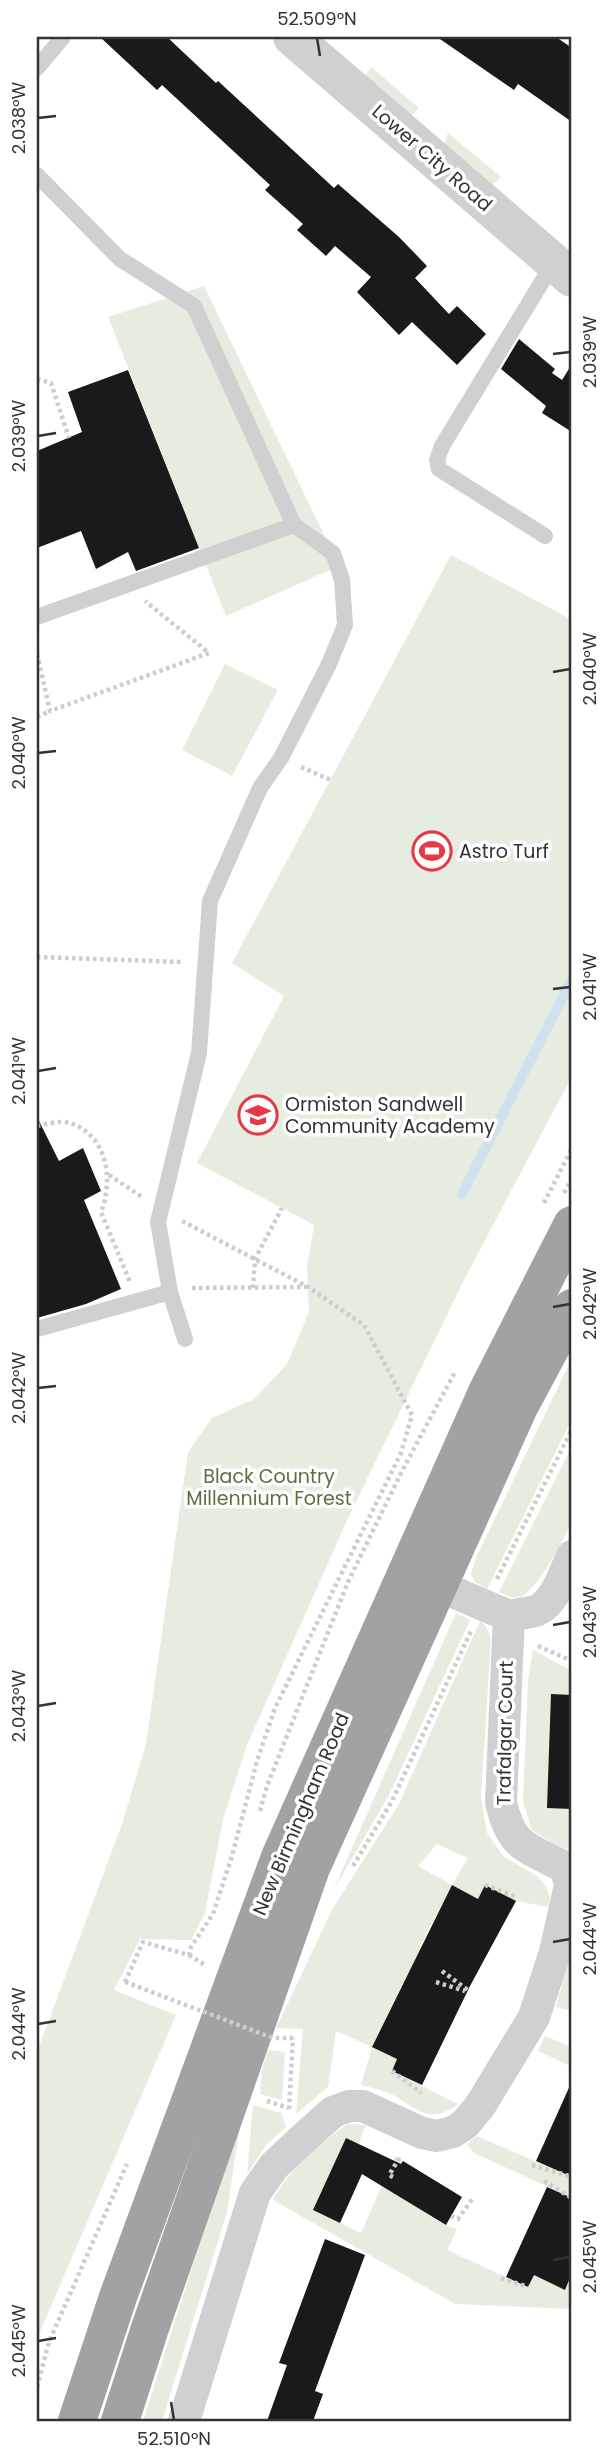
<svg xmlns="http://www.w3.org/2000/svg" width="609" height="2458" font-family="Poppins,sans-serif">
<rect width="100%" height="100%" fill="#fff"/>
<g fill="#e6ecdf" fill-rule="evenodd">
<path d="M 371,67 L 419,108 L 411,116 L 365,76 Z"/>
<path d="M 448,133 L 501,177 L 492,185 L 444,144 Z"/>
<path d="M 204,286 L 339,566 L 226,616 L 108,317 Z"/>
<path d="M 451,555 L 572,620 L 572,1076 L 465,1278 L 349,1516 L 247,1745 L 223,1819 L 205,1913 L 191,1940 L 140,1939 L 114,1990 L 176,2015 L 37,2339 L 37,2052 L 122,1824 L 146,1744 L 188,1452 L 212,1418 L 254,1399 L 287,1364 L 309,1312 L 307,1267 L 314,1225 L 197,1163 L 284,996 L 232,963 Z"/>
<path d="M 225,664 L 278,690 L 232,776 L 182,750 Z"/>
<path d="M 572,1358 L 572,1419 L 487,1589 L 475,1582 L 471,1574 L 476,1558 Z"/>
<path d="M 572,1446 C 572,1466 576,1498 572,1517 C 569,1533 536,1592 520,1597 C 512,1599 506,1595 499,1592 Z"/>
<path d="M 456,1613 L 470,1620 L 389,1795 L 333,1891 Z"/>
<path d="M 480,1621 L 486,1626 L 491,1639 L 481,1798 L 487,1833 L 504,1857 L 537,1876 L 546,1886 L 550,1898 L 548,1907 L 516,1901 L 485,1885 L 478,1899 L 452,1886 L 420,1946 L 447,1961 L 429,1996 L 403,1983 L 372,2046 L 397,2059 L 392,2071 L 458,2104 C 431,2125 418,2110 393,2095 C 384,2090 372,2088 361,2085 L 372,2047 L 336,2031 L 328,2087 L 296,2114 L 303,2029 L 276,2028 L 333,1908 L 399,1804 ZM 437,1844 L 468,1858 L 452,1885 L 418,1866 Z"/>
<path d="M 533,1650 L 572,1671 L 572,1735 L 550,1734 L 572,1809 L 572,1851 L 553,1843 L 532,1830 L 523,1802 L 528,1680 Z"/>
<path d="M 572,1946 L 572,2011 L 556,2007 Z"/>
<path d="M 545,2036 L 572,2047 L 572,2067 L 538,2051 Z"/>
<path d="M 268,2050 L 285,2052 L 282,2100 L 260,2094 L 262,2069 Z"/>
<path d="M 253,2105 L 281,2113 L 286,2127 L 266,2145 L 247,2174 Z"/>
<path d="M 242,2111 L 227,2212 L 162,2421 L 143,2421 Z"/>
<path d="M 348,2124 L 366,2125 L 358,2144 L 313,2210 L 361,2233 L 395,2156 L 403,2161 L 386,2188 L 445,2225 L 457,2229 L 447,2250 L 528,2287 L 534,2275 L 564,2289 L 572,2273 L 572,2309 L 455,2304 L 273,2200 C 286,2173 323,2140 348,2124 Z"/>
<path d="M 477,2136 L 569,2176 L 572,2169 L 572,2198 L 474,2153 L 467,2144 Z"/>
</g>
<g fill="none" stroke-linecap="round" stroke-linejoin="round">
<path stroke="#cfe2ee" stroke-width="10" d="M 462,1194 L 572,979"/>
</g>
<g fill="#1a1a1a">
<path d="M 100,37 L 167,37 L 216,83 L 218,81 L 334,188 L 338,184 L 399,237 L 427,266 L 415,278 L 449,314 L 457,306 L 486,334 L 457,365 L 412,322 L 399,335 L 357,292 L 371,277 L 335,246 L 326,256 L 297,230 L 303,224 L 265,190 L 270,185 L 162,85 L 157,90 Z"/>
<path d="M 437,37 L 556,37 L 572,48 L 572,122 L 518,84 L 514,90 Z"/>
<path d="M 519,339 L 555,369 L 552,373 L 562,380 L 572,364 L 572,432 L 542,413 L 546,406 L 501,369 Z"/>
<path d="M 128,370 L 199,548 L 136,571 L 128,552 L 96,569 L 81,531 L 37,548 L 37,451 L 82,432 L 68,392 Z"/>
<path d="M 37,1117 L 59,1161 L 83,1148 L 101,1191 L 84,1200 L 121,1289 L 86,1304 L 37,1318 Z"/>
<path d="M 551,1694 L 572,1695 L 572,1809 L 547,1808 Z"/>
<path d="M 452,1885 L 478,1899 L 485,1885 L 516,1901 L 470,1986 L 422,2085 L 392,2071 L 397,2059 L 372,2047 Z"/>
<path d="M 572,2081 L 572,2177 L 536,2161 Z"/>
<path d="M 346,2138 L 401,2164 L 403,2161 L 462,2197 L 446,2225 L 362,2174 L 340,2223 L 313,2210 Z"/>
<path d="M 547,2187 L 572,2198 L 572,2273 L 565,2290 L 534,2275 L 528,2287 L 506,2277 Z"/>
<path d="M 325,2239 L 365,2255 L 315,2391 L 323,2394 L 313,2421 L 267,2421 L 287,2365 L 279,2363 Z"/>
</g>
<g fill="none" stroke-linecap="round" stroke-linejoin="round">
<g stroke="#cdcdcd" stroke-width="4.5" stroke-dasharray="3.5 3.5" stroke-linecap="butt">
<path d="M 37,379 L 51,383 L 69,438"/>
<path d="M 37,654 L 50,711 L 209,653 L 145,601"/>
<path d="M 37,717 L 50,711"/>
<path d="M 301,767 L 331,780"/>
<path d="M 37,957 L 183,962"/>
<path d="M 37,1126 C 46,1124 61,1120 70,1123 C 107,1135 114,1179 101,1212 L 130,1282"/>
<path d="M 109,1175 L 142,1197"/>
<path d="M 564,1193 L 572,1179"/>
<path d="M 544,1203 L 572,1148"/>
<path d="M 192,1288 L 306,1287"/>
<path d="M 253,1288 L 255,1259 L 282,1208"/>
<path d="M 497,1579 L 572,1429"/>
<path d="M 538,1646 L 572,1661"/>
<path d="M 260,1811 L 267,1786 L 348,1582 L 403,1469 L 455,1372"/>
<path d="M 571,1825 L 572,1825"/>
<path d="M 353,1866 L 392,1801 L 471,1631"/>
<path d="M 485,1885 L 517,1897"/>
<path d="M 189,1955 L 205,1965"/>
<path d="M 442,1971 L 469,1991"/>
<path d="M 125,1982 L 143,1942 L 189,1955 L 191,1947 L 213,1914 L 232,1856 L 257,1761 L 275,1708 L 401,1453 L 412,1415 L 364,1325 L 308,1287 L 182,1221"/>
<path d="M 436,1982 L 465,1991"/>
<path d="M 392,2071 L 421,2093"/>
<path d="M 267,2101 L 289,2108"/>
<path d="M 289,2109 L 293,2038"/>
<path d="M 532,2165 L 569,2176"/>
<path d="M 393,2177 L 389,2175 L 400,2157"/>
<path d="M 544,2181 L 570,2197"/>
<path d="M 451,2216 L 458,2219 L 473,2198"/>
<path d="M 501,2278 L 528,2287"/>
<path d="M 37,2387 L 49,2342 L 127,2164"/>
</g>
<g stroke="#d0d0d0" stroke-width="16">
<path d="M 37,68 L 63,37"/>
<path d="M 37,175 L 120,259 L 194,306 L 294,525 L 333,553 L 342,580 L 345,625 L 329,664 L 281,758 L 260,788 L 210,901 L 199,1053 L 158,1222 L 170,1292 L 185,1339"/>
<path d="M 545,536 L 439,469 L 437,460 L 442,446 L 554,262"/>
<path d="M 37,617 L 294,525"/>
<path d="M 37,1329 L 170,1292"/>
</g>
<g stroke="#d0d0d0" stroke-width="32">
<path d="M 437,1585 L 509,1616 C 518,1614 530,1613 538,1610 C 556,1601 564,1573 572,1556"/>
<path d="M 184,2421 L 255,2193 L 274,2166 L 306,2136 L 333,2112 L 349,2106 L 363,2106 L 422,2133 L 437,2136 L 453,2132 L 465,2124 L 480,2106 L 534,2017 L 555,1952 L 570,1885 L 566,1868 C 528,1847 511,1849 501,1802 L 509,1616"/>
</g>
<path stroke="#d0d0d0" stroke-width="38" d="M 292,37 L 572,278"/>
<g stroke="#a2a2a2" stroke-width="38">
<path d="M 77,2421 L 118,2297 L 280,1857 L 488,1390 L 572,1225"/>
<path d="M 120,2421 L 150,2328 L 311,1868 L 519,1407 L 572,1308"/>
</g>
<path stroke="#cdcdcd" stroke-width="4.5" stroke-dasharray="3.5 3.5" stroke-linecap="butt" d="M 125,1982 L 273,2038 L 293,2038"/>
</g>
<path fill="none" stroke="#333" stroke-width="2.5" d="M 317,38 L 320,56M 38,118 L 56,116M 553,354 L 570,352M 38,436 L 56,433M 553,672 L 570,669M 38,753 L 56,751M 553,989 L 570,987M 38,1071 L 56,1068M 553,1307 L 570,1304M 38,1388 L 56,1386M 553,1625 L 570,1622M 38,1706 L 56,1703M 553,1942 L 570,1939M 38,2024 L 56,2021M 553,2260 L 570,2257M 38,2341 L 56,2338M 171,2402 L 174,2420"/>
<defs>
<g id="stadium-ring" transform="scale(2.0125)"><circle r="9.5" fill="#fff" stroke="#e63946" stroke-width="1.5"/><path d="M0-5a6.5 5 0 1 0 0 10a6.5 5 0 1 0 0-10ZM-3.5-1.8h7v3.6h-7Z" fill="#e63946"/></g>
<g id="school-ring" transform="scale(2.0125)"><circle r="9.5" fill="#fff" stroke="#e63946" stroke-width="1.5"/><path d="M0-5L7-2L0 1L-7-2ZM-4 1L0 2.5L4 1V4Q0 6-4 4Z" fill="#e63946"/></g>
</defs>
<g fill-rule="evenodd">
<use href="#stadium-ring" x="432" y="851"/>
<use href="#school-ring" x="258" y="1115"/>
</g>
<g text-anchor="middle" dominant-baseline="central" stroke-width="7" stroke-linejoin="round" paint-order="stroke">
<g font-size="19" fill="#333" stroke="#fff">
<text transform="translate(432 158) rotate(41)">Lower City Road</text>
<text transform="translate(505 1733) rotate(-89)">Trafalgar Court</text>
<text transform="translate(301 1814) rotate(-67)">New Birmingham Road</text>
</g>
<g font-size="19" fill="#333" stroke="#fff" text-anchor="start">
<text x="459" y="851">Astro Turf</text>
<text x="285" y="1104">Ormiston Sandwell<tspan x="285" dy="22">Community Academy</tspan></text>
</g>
<g font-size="19" fill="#56703f" stroke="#fff">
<text x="269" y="1476">Black Country<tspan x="269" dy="22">Millennium Forest</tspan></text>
</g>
</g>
<rect width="609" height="2458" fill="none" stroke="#ffffff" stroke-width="77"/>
<rect x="38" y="38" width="532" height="2382" fill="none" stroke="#333" stroke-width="2.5"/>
<g font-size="18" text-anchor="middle" fill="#333">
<text x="317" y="25">52.509°N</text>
<text transform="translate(19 118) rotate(-90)" y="6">2.038°W</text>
<text transform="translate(590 352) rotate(-90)" y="6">2.039°W</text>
<text transform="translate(19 436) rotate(-90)" y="6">2.039°W</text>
<text transform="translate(590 669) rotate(-90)" y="6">2.040°W</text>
<text transform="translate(19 753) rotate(-90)" y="6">2.040°W</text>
<text transform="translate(590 987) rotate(-90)" y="6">2.041°W</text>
<text transform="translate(19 1071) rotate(-90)" y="6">2.041°W</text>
<text transform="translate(590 1304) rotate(-90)" y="6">2.042°W</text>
<text transform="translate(19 1388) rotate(-90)" y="6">2.042°W</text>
<text transform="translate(590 1622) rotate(-90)" y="6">2.043°W</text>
<text transform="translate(19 1706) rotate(-90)" y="6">2.043°W</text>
<text transform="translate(590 1939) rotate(-90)" y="6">2.044°W</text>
<text transform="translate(19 2024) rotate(-90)" y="6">2.044°W</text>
<text transform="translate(590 2257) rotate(-90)" y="6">2.045°W</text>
<text transform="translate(19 2341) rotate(-90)" y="6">2.045°W</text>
<text x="174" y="2445">52.510°N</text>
</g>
</svg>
